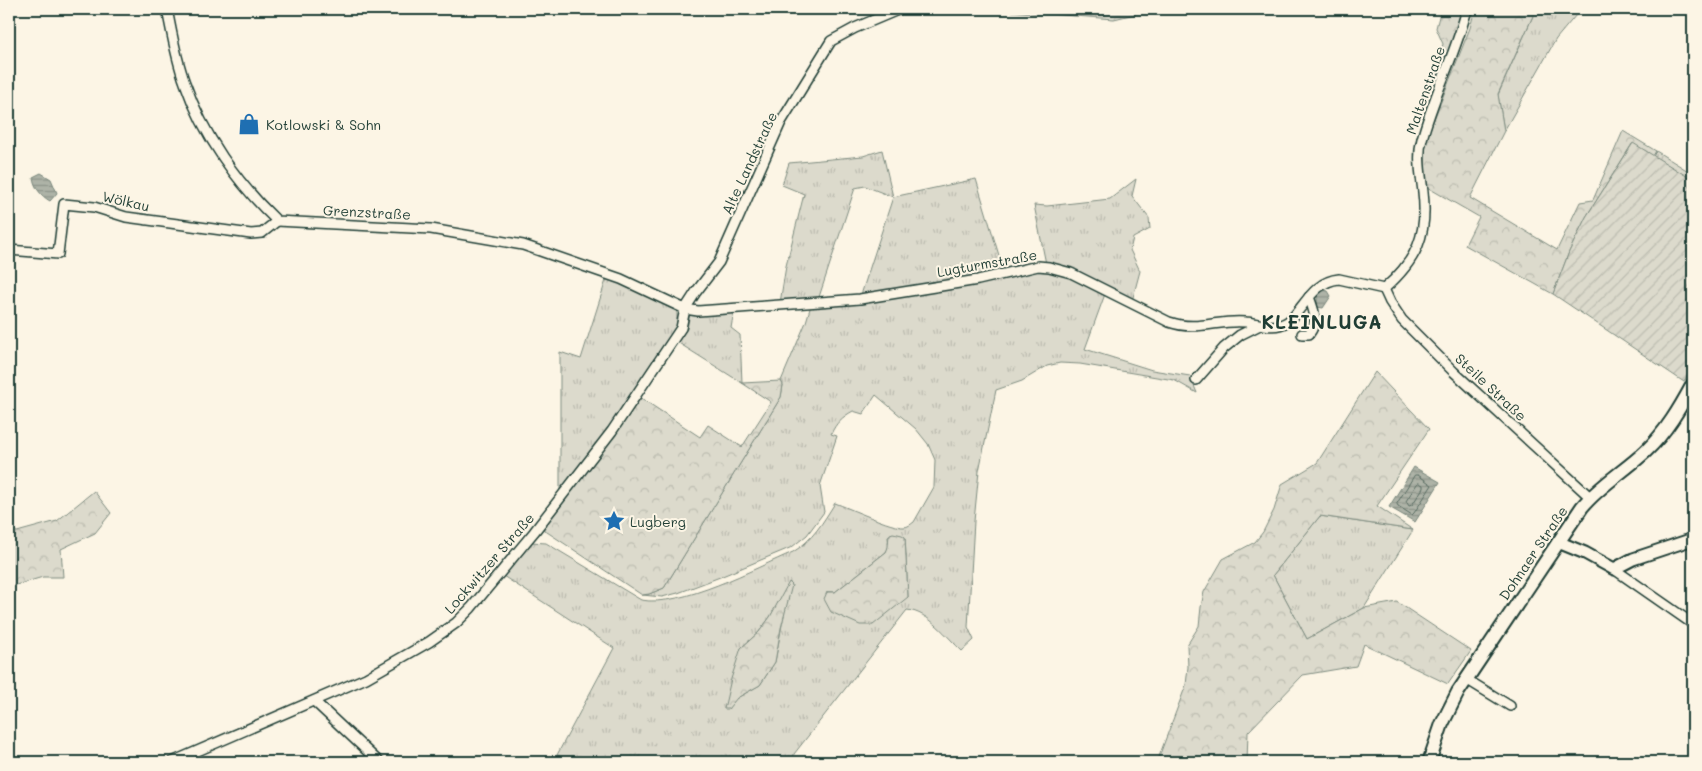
<svg xmlns="http://www.w3.org/2000/svg" width="1702" height="771" font-family="Mali,sans-serif">
<defs>
<pattern id="grass-tufts" width="24" height="20" patternUnits="userSpaceOnUse" patternTransform="scale(1.25)"><rect width="24" height="20" fill="#dcdacc"/><path d="M3 7l-1-3M5 7V3M7 7l1-3M15 17l-1-3M17 17v-4M19 17l1-3" fill="none" stroke="#bcbcb0"/></pattern>
<pattern id="forest-crowns" width="20" height="18" patternUnits="userSpaceOnUse" patternTransform="scale(1.25)"><rect width="20" height="18" fill="#dcdacc"/><path d="M2 6a3 3 0 1 1 6 0M12 15a3 3 0 1 1 6 0" fill="none" stroke="#bcbcb0"/></pattern>
<pattern id="garden-furrows" width="10" height="10" patternUnits="userSpaceOnUse" patternTransform="scale(1.25)"><rect width="10" height="10" fill="#dcdacc"/><path d="M-1 1l2-2M0 10L10 0M9 11l2-2" fill="none" stroke="#bcbcb0"/></pattern>
<pattern id="water-rules" width="6" height="5" patternUnits="userSpaceOnUse" patternTransform="scale(1.25)"><rect width="6" height="5" fill="#aeb3a7"/><path d="M0 2.5h6" fill="none" stroke="#8d9389"/></pattern>
</defs>
<rect width="100%" height="100%" fill="#fcf5e5"/>
<filter id="ink" filterUnits="userSpaceOnUse"><feTurbulence type="fractalNoise" baseFrequency=".02" numOctaves="2"/><feDisplacementMap in="SourceGraphic" scale="10" xChannelSelector="R" yChannelSelector="G"/><feConvolveMatrix kernelMatrix="1 2 1 2 8 2 1 2 1" color-interpolation-filters="sRGB"/></filter>
<g filter="url(#ink)">
<g fill="url(#grass-tufts)" stroke="#7e8c80" fill-rule="evenodd">
<path d="M 1536,9 L 1581,9 L 1556,39 L 1504,131 L 1498,95 Z"/>
<path d="M 882,150 L 893,197 L 976,179 L 1004,272 L 860,298 L 893,197 L 865,186 L 855,188 L 818,300 L 780,303 L 786,266 L 804,194 L 782,185 L 789,163 L 863,156 Z"/>
<path d="M 1656,151 L 1693,174 L 1693,180 L 1653,156 Z"/>
<path d="M 1136,179 L 1132,196 L 1149,218 L 1150,229 L 1133,238 L 1130,250 L 1140,271 L 1132,301 L 1046,264 L 1034,205 L 1047,206 L 1110,199 Z"/>
<path d="M 1034,269 L 1064,273 L 1105,294 L 1085,349 L 1152,370 L 1190,376 L 1197,393 L 1174,380 L 1080,364 L 1060,363 L 1047,366 L 1022,381 L 996,390 L 979,471 L 974,521 L 968,627 L 974,640 L 962,651 C 947,637 929,612 907,610 L 794,754 L 793,762 L 562,762 L 564,758 L 557,755 L 614,648 L 503,576 L 531,542 L 546,543 L 641,600 C 681,608 755,568 793,552 C 813,540 823,522 835,503 C 849,508 892,528 904,527 C 908,527 911,524 914,522 L 934,487 L 935,460 L 928,444 L 916,429 L 876,395 L 863,414 L 853,411 C 842,417 836,423 831,434 L 837,436 L 820,486 L 824,512 L 807,535 L 792,547 L 720,577 L 678,593 L 662,597 L 642,595 L 649,594 L 664,588 L 781,397 L 783,385 L 781,381 L 806,322 L 811,305 ZM 888,537 L 905,537 L 908,597 L 827,592 L 835,592 L 886,552 L 889,546 ZM 790,582 L 775,662 L 760,685 L 737,698 L 741,648 L 759,632 L 770,617 Z"/>
<path d="M 607,277 L 677,311 L 677,326 L 609,430 L 560,491 L 560,352 L 581,359 Z"/>
<path d="M 734,311 L 731,328 L 740,335 L 742,383 L 677,342 L 687,329 L 690,313 Z"/>
<path d="M 1320,516 L 1413,530 L 1364,608 L 1307,639 L 1273,575 Z"/>
</g>
<g fill="url(#forest-crowns)" stroke="#7e8c80">
<path d="M 983,9 L 1156,9 L 1114,19 Z"/>
<path d="M 1441,9 L 1463,9 L 1458,26 L 1436,88 L 1431,87 L 1443,44 L 1436,28 Z"/>
<path d="M 1475,9 L 1536,9 L 1498,94 L 1504,131 L 1470,198 L 1557,250 L 1580,202 L 1593,200 L 1623,131 L 1656,151 L 1653,156 L 1632,144 L 1586,217 L 1569,252 L 1553,294 L 1465,245 L 1479,217 L 1425,186 L 1425,142 L 1470,28 Z"/>
<path d="M 1375,372 L 1429,429 L 1377,506 L 1413,530 L 1320,516 L 1273,575 L 1307,639 L 1364,608 L 1397,602 L 1471,651 L 1448,684 L 1364,644 L 1356,666 L 1303,675 L 1248,732 L 1247,762 L 1157,762 L 1186,685 L 1188,667 L 1187,645 L 1199,626 L 1201,607 L 1204,592 L 1223,559 L 1255,542 L 1263,532 L 1274,510 L 1282,484 L 1317,463 Z"/>
<path d="M 781,381 L 783,385 L 781,397 L 664,588 L 649,594 L 642,595 L 544,530 L 543,523 L 615,434 L 641,398 L 700,437 L 708,425 L 742,447 L 771,402 L 742,383 Z"/>
<path d="M 94,491 L 111,513 L 95,533 L 61,549 L 63,577 L 43,577 L 9,587 L 9,530 L 17,532 L 57,521 Z"/>
<path d="M 893,533 L 902,535 L 905,537 L 908,597 L 873,625 L 860,625 L 831,612 L 824,599 L 827,592 L 835,592 L 886,552 C 890,545 887,539 890,534 Z"/>
<path d="M 789,582 L 792,585 L 781,628 L 775,662 L 760,685 L 737,698 L 728,709 L 724,709 L 731,679 L 741,648 L 759,632 L 770,617 Z"/>
</g>
<path fill="url(#garden-furrows)" stroke="#7e8c80" d="M 1633,143 L 1693,180 L 1693,366 L 1684,382 L 1553,294 L 1569,252 L 1586,217 Z"/>
<g fill="url(#water-rules)" stroke="#758479">
<path d="M 41,173 L 51,179 L 57,193 L 50,201 C 41,196 34,187 33,177 Z"/>
<path d="M 1323,290 L 1328,291 L 1331,296 L 1323,308 L 1317,307 L 1317,296 Z"/>
<path d="M 1414,467 L 1440,482 L 1415,522 L 1389,507 Z"/>
</g>
<g fill="none" stroke-linecap="round" stroke-linejoin="round">
<g stroke="#586c62" stroke-width="1">
<path d="M 1415,475 L 1418,475 L 1432,485 L 1414,513 L 1412,515 L 1398,506 L 1397,504 Z"/>
<path d="M 1419,483 L 1423,485 L 1423,488 L 1412,505 L 1409,506 L 1406,501 L 1417,484 Z"/>
</g>
<g stroke="#1f3d34" stroke-width="12">
<g id="minor">
<path d="M 167,9 C 172,34 176,59 185,83 C 203,135 237,183 277,221 L 431,229 L 523,245 L 621,279 L 685,309 L 698,311 L 860,299 L 978,280 L 1038,266 L 1049,267 L 1071,273 L 1169,322 C 1198,332 1218,319 1246,322 C 1259,323 1274,330 1287,322 C 1292,319 1295,315 1298,311 C 1310,296 1319,281 1339,279 L 1384,289"/>
<path d="M 1080,9 L 1084,9"/>
<path d="M 9,250 L 58,254 L 64,204 L 94,207 L 126,217 L 251,234 L 262,233 L 277,221"/>
<path d="M 1384,289 C 1417,260 1428,235 1423,192 C 1421,174 1417,156 1422,139 C 1434,94 1456,53 1467,9"/>
<path d="M 1384,289 L 1390,302 L 1402,320 L 1454,372 L 1590,497"/>
<path d="M 1302,334 L 1309,334 C 1319,321 1314,311 1309,297"/>
<path d="M 1196,380 L 1224,348 L 1240,335 L 1260,325"/>
<path d="M 1614,569 L 1693,624"/>
<path d="M 1466,679 L 1510,706"/>
<path d="M 314,701 L 379,762"/>
<path d="M 172,762 L 366,678 L 429,642 L 456,623 L 471,608 L 534,532 L 612,431 L 681,328 L 685,309 L 696,292 L 719,262 L 781,122 L 831,41 L 855,28 L 900,9"/>
</g>
</g>
<g stroke="#1f3d34" stroke-width="15">
<path id="tertiary" d="M 1558,542 L 1585,553 L 1614,569 L 1633,559 L 1693,539"/>
</g>
<g stroke="#1f3d34" stroke-width="16">
<path id="secondary" d="M 1429,762 L 1442,724 L 1458,692 L 1582,507 C 1600,485 1625,471 1646,451 C 1666,432 1680,408 1693,384"/>
</g>
<use href="#minor" stroke="#fcf5e5" stroke-width="9"/>
<use href="#tertiary" stroke="#fcf5e5" stroke-width="11"/>
<use href="#secondary" stroke="#fcf5e5" stroke-width="12"/>
</g>
</g>
<defs>
<g id="shop-bare" transform="scale(1.725)"><path d="M-5-2.5h2.3a2.7 3.5 0 0 1 5.4 0H5L5.5 6h-11ZM-1.5-2.5h3a1.5 2.3 0 0 0-3 0Z" fill="#1f6fb2" stroke="#fcf5e5" stroke-width="2.5" paint-order="stroke"/></g>
<g id="sight-bare" transform="scale(1.725)"><path d="M0-6L1.8-2.2L6-1.7L2.9 1.2L3.7 5.4L0 3.3L-3.7 5.4L-2.9 1.2L-6-1.7L-1.8-2.2Z" fill="#1f6fb2" stroke="#fcf5e5" stroke-width="2.5" paint-order="stroke"/></g>
</defs>
<g fill-rule="evenodd">
<use href="#shop-bare" x="249" y="124"/>
<use href="#sight-bare" x="614" y="521"/>
</g>
<g text-anchor="middle" dominant-baseline="central" stroke-width="4" stroke-linejoin="round" paint-order="stroke">
<g font-size="14" fill="#1f3d34" stroke="#fcf5e5">
<text transform="translate(1425 90) rotate(-71)">Maltenstraße</text>
<text transform="translate(749 163) rotate(-65)">Alte Landstraße</text>
<text transform="translate(126 201) rotate(13)">Wölkau</text>
<text transform="translate(367 212) rotate(3)">Grenzstraße</text>
<text transform="translate(987 263) rotate(-10)">Lugturmstraße</text>
<text transform="translate(1491 387) rotate(43)">Steile Straße</text>
<text transform="translate(1533 553) rotate(-56)">Dohnaer Straße</text>
<text transform="translate(489 563) rotate(-49)">Lockwitzer Straße</text>
</g>
<g font-size="14" fill="#1f3d34" stroke="#fcf5e5" text-anchor="start">
<text x="266" y="124">Kotlowski &amp; Sohn</text>
<text x="630" y="521">Lugberg</text>
</g>
<g font-size="19" font-weight="bold" letter-spacing="1" fill="#1f3d34" stroke="#fcf5e5">
<text x="1322" y="321">KLEINLUGA</text>
</g>
</g>
<rect width="1702" height="771" fill="none" stroke="#fcf5e5" stroke-width="30"/>
<rect x="15" y="15" width="1672" height="741" fill="none" stroke="#1f3d34" stroke-width="2" filter="url(#ink)"/>
</svg>
